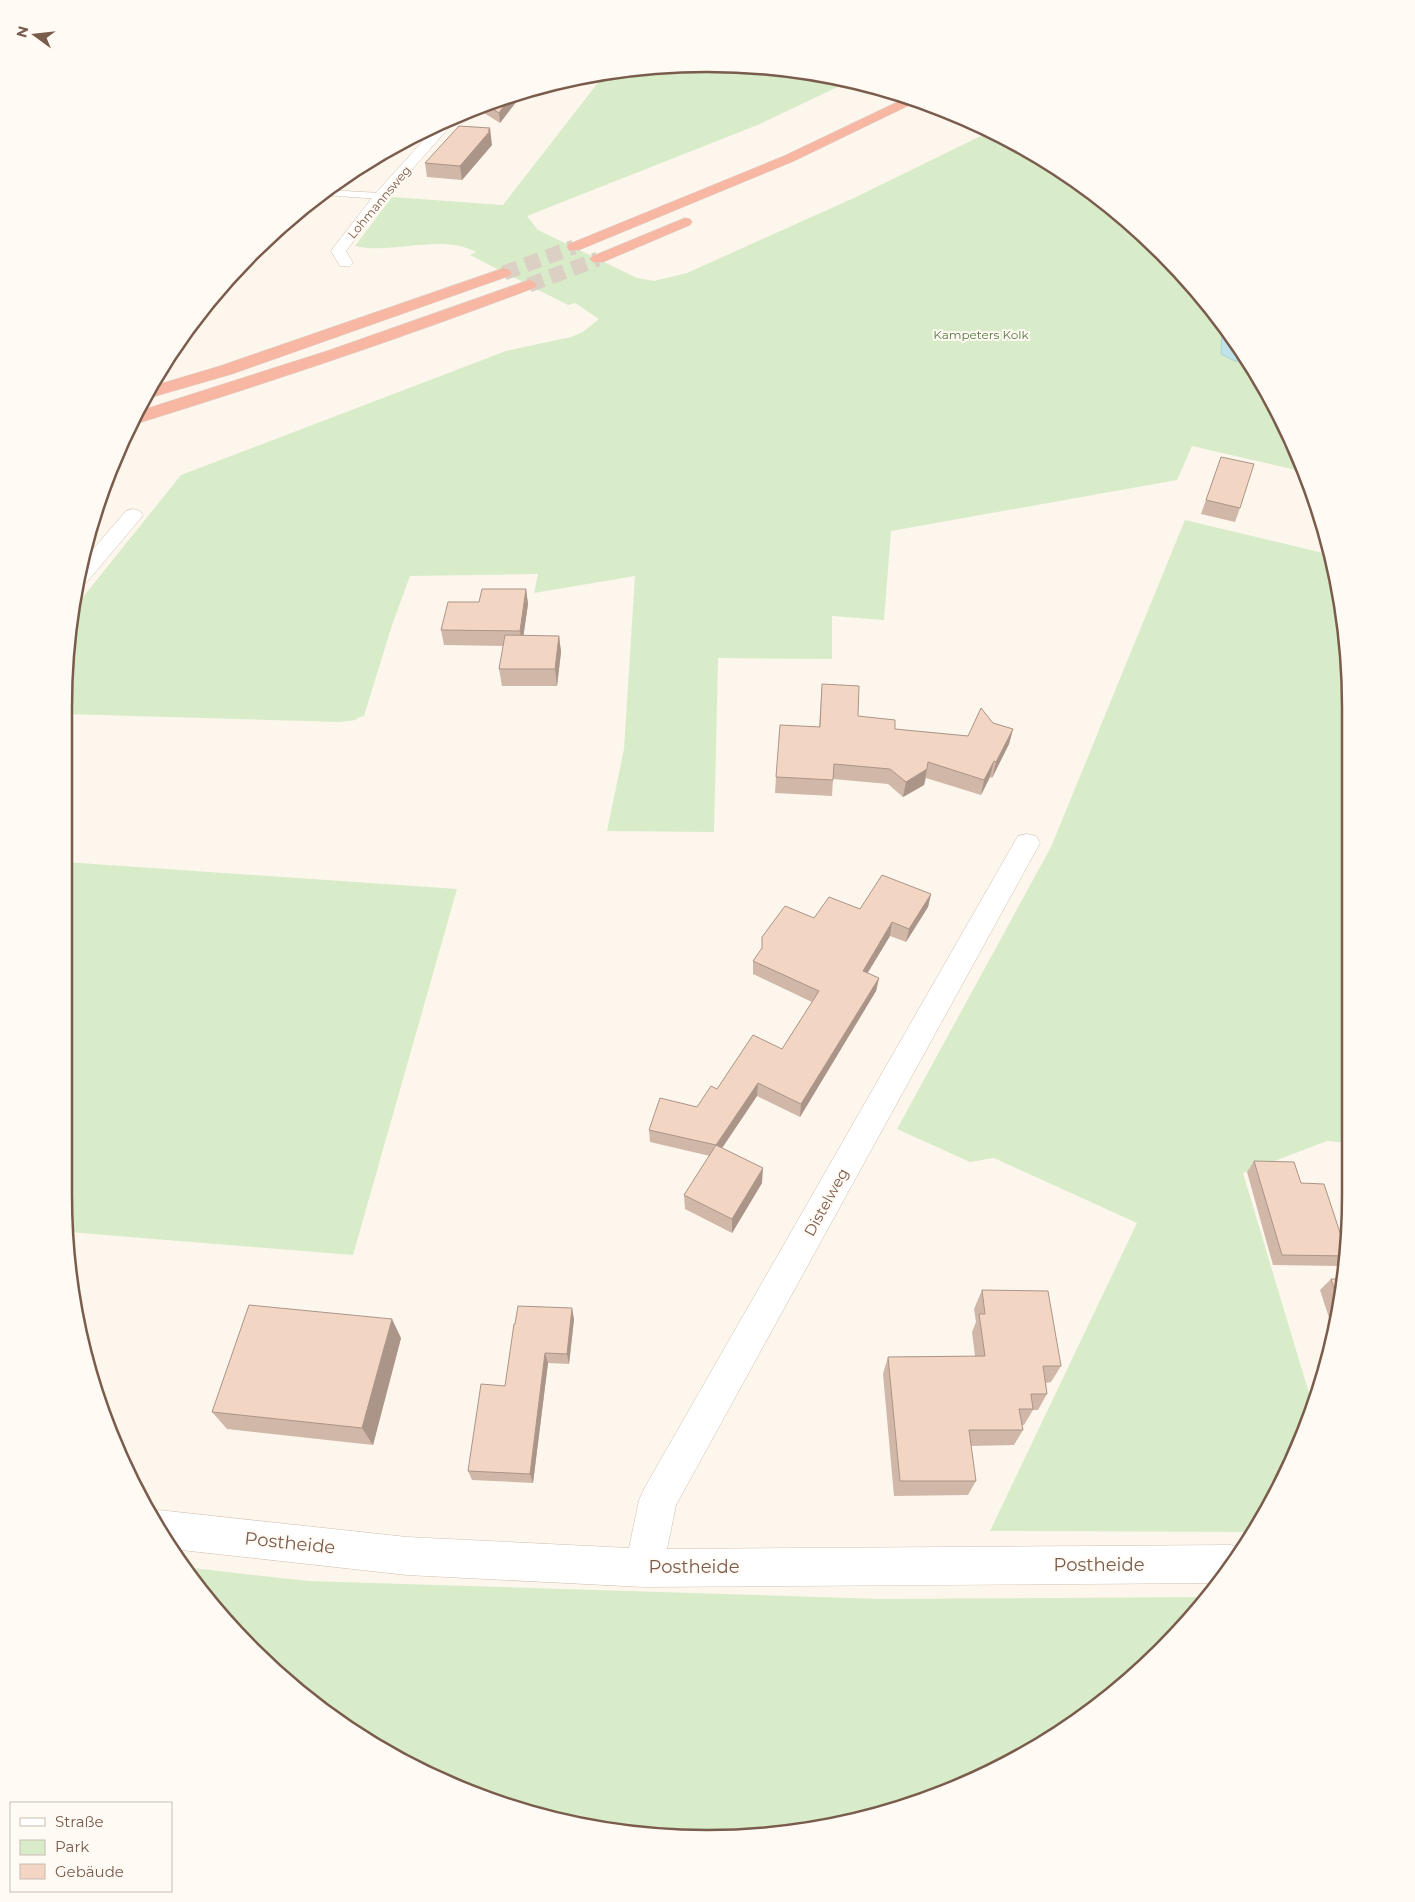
<svg xmlns="http://www.w3.org/2000/svg" width="1415" height="1902" font-family="Montserrat,sans-serif">
<rect width="100%" height="100%" fill="#fdf6ec"/>
<g fill="#d8ecc9">
<path d="M 666,65 L 792,69 L 848,82 L 760,124 L 527,216 L 538,230 L 637,278 L 654,281 L 687,273 L 856,197 L 989,132 L 1030,150 L 1132,224 L 1218,316 L 1302,461 L 1305,472 L 1192,446 L 1177,480 L 891,531 L 884,620 L 832,616 L 832,659 L 718,658 L 714,832 L 607,831 L 624,749 L 635,576 L 534,593 L 538,574 L 410,576 L 392,625 L 364,716 L 357,718 L 356,720 L 339,722 L 65,714 L 65,666 L 75,607 L 181,475 L 506,351 L 571,337 L 583,332 L 599,319 L 575,303 L 568,305 L 470,255 L 476,252 C 441,233 392,255 355,246 L 392,197 L 503,205 L 604,75 Z"/>
<path d="M 1185,520 L 1327,554 L 1346,623 L 1349,1143 L 1327,1141 L 1243,1173 L 1312,1403 L 1265,1516 L 1254,1532 L 990,1531 L 1137,1223 L 994,1158 L 970,1162 L 897,1129 L 1051,847 Z"/>
<path d="M 65,862 L 457,889 L 353,1255 L 69,1232 L 64,1194 Z"/>
<path d="M 184,1567 L 308,1581 L 880,1599 L 1207,1597 L 1191,1619 L 1099,1705 L 992,1772 L 915,1804 L 750,1837 L 582,1826 L 423,1772 L 283,1678 L 197,1587 Z"/>
</g>
<path fill="#bfe3e8" stroke="#a5d3da" d="M 1225,327 L 1244,361 L 1235,361 L 1221,354 L 1222,333 Z"/>
<g fill="none" stroke-linecap="round" stroke-linejoin="round">
<g stroke="#dcd0c4" stroke-width="15" stroke-dasharray="15 8" stroke-linecap="butt">
<path d="M 504,273 L 574,247"/>
<path d="M 529,285 L 598,259"/>
</g>
<g stroke="#d1beb0" stroke-width="1">
<path id="service" d="M 326,190 L 381,193 L 386,196 L 381,199 L 323,195 L 321,193 Z"/>
</g>
<g stroke="#d1beb0" stroke-width="1">
<g id="minor">
<path d="M 454,118 L 453,123 L 386,199 L 346,251 L 353,263 L 350,266 L 340,266 L 331,251 L 333,248 L 376,193 L 438,124 Z"/>
<path d="M 133,509 L 140,511 L 143,515 L 140,519 L 86,583 L 78,585 L 82,562 L 126,511 Z"/>
<path d="M 1027,834 L 1036,836 L 1040,843 L 676,1505 L 667,1549 L 1231,1545 L 1242,1549 L 1217,1583 L 644,1587 L 407,1575 L 172,1549 L 149,1514 L 158,1510 L 407,1537 L 629,1548 L 639,1500 L 645,1487 L 1018,836 Z"/>
</g>
</g>
<g stroke="#dad1cd" stroke-width="1">
<g id="motorway">
<path d="M 908,97 L 920,100 L 794,161 L 579,250 L 569,250 L 567,247 L 569,244 L 784,156 Z"/>
<path d="M 685,218 L 690,219 L 692,222 L 690,225 L 603,262 L 593,262 L 590,259 L 593,256 Z"/>
<path d="M 504,268 L 509,270 L 512,273 L 509,276 L 232,374 L 156,396 L 147,397 L 153,386 L 220,366 Z"/>
<path d="M 529,280 L 534,282 L 537,285 L 534,288 C 405,337 274,381 142,422 L 133,423 L 139,411 L 327,351 Z"/>
</g>
</g>
<use href="#service" fill="#fff" fill-rule="evenodd"/>
<use href="#minor" fill="#fff" fill-rule="evenodd"/>
<use href="#motorway" fill="#f7b7a3" fill-rule="evenodd"/>
</g>
<g fill="#d1b7a8">
<path d="M 523,93 L 500,123 L 481,111 L 481,108 Z"/>
<path d="M 492,145 L 462,180 L 427,177 L 425,163 Z"/>
<path d="M 1221,457 L 1240,508 L 1235,522 L 1201,514 Z"/>
<path d="M 526,589 L 528,604 L 523,636 L 559,636 L 561,652 L 557,686 L 502,686 L 499,669 L 503,646 L 444,645 L 441,630 L 479,602 Z"/>
<path d="M 822,684 L 858,716 L 895,729 L 968,736 L 993,723 L 1013,729 L 1009,744 L 992,778 L 990,777 L 981,795 L 926,778 L 924,785 L 903,797 L 888,784 L 833,779 L 832,796 L 775,793 L 776,777 L 819,727 Z"/>
<path d="M 931,894 L 928,907 L 906,942 L 890,936 L 867,973 L 879,978 L 876,991 L 800,1117 L 757,1096 L 722,1148 L 762,1183 L 732,1233 L 685,1209 L 684,1195 L 710,1156 L 650,1142 L 649,1130 L 697,1107 L 717,1089 L 782,1049 L 812,1002 L 753,974 L 753,961 L 762,949 L 762,937 L 814,918 Z"/>
<path d="M 1254,1161 L 1301,1183 L 1347,1254 L 1346,1258 L 1339,1266 L 1273,1265 L 1247,1172 Z"/>
<path d="M 1331,1279 L 1343,1279 L 1334,1333 L 1320,1290 Z"/>
<path d="M 982,1290 L 1061,1366 L 1051,1382 L 1046,1383 L 1047,1394 L 1038,1410 L 1033,1410 L 1024,1425 L 1022,1425 L 1023,1430 L 1014,1445 L 971,1446 L 976,1481 L 968,1495 L 894,1496 L 883,1374 L 888,1357 L 975,1356 L 972,1332 L 976,1322 L 974,1309 Z"/>
<path d="M 574,1319 L 569,1364 L 548,1363 L 533,1483 L 472,1480 L 468,1471 L 505,1386 Z"/>
<path d="M 401,1338 L 373,1445 L 227,1429 L 212,1412 Z"/>
</g>
<g fill="#aa9588">
<path d="M 523,93 L 500,123 L 499,113 L 510,97 Z"/>
<path d="M 490,128 L 492,145 L 462,180 L 460,166 Z"/>
<path d="M 526,589 L 528,604 L 522,646 L 520,631 Z"/>
<path d="M 559,636 L 561,652 L 557,686 L 555,669 Z"/>
<path d="M 1013,729 L 1009,744 L 992,778 L 996,762 Z"/>
<path d="M 994,761 L 990,777 L 981,795 L 984,780 Z"/>
<path d="M 927,769 L 924,785 L 903,797 L 906,782 Z"/>
<path d="M 931,894 L 928,907 L 906,942 L 909,929 Z"/>
<path d="M 892,922 L 890,936 L 861,984 L 863,971 Z"/>
<path d="M 879,978 L 876,991 L 800,1117 L 801,1104 Z"/>
<path d="M 758,1083 L 757,1096 L 716,1157 L 716,1145 Z"/>
<path d="M 763,1168 L 762,1183 L 732,1233 L 732,1219 Z"/>
<path d="M 572,1308 L 574,1319 L 569,1364 L 567,1354 Z"/>
<path d="M 392,1319 L 401,1338 L 373,1445 L 362,1428 Z"/>
<path d="M 545,1353 L 548,1363 L 533,1483 L 530,1474 Z"/>
</g>
<g fill="#f3d5c3" stroke="#aa9588">
<path d="M 510,97 L 499,113 L 488,106 Z"/>
<path d="M 459,126 L 490,128 L 488,131 L 490,131 L 460,166 L 425,163 Z"/>
<path d="M 1221,457 L 1254,464 L 1240,508 L 1206,500 Z"/>
<path d="M 482,589 L 526,589 L 520,631 L 441,630 L 448,602 L 479,602 Z"/>
<path d="M 505,635 L 559,636 L 555,669 L 499,669 Z"/>
<path d="M 822,684 L 859,686 L 858,716 L 895,720 L 895,729 L 968,736 L 981,708 L 993,723 L 1013,729 L 996,762 L 994,761 L 984,780 L 928,762 L 927,769 L 906,782 L 890,769 L 834,764 L 833,780 L 776,777 L 780,725 L 820,727 Z"/>
<path d="M 882,875 L 931,894 L 909,929 L 892,922 L 863,971 L 879,978 L 801,1104 L 758,1083 L 716,1145 L 649,1130 L 660,1098 L 697,1107 L 711,1086 L 717,1089 L 753,1035 L 782,1049 L 819,991 L 753,961 L 762,948 L 762,937 L 785,906 L 814,918 L 829,897 L 860,909 Z"/>
<path d="M 716,1145 L 763,1168 L 732,1219 L 684,1195 Z"/>
<path d="M 1254,1161 L 1294,1162 L 1301,1183 L 1324,1184 L 1347,1254 L 1347,1256 L 1282,1255 Z"/>
<path d="M 1331,1279 L 1343,1279 L 1339,1304 Z"/>
<path d="M 982,1290 L 1048,1291 L 1061,1366 L 1043,1366 L 1047,1394 L 1031,1394 L 1033,1409 L 1019,1409 L 1023,1430 L 969,1430 L 976,1481 L 900,1481 L 888,1357 L 985,1356 L 979,1314 L 985,1314 Z"/>
<path d="M 249,1305 L 392,1319 L 362,1428 L 212,1412 Z"/>
<path d="M 518,1306 L 572,1308 L 567,1354 L 545,1353 L 530,1474 L 468,1471 L 481,1384 L 505,1386 L 514,1324 L 515,1324 Z"/>
</g>
<g text-anchor="middle" dominant-baseline="central" stroke-width="4" stroke-linejoin="round" paint-order="stroke">
<g font-size="12" fill="#7a5c4d" stroke="#fffaf3">
<text transform="translate(379 202) rotate(-50)">Lohmannsweg</text>
</g>
<g font-size="12" fill="#537a41" stroke="#fffaf3">
<text x="981" y="334">Kampeters Kolk</text>
</g>
<g font-size="15" fill="#7a5c4d" stroke="#fffaf3">
<text transform="translate(826 1202) rotate(-61)">Distelweg</text>
</g>
<g font-size="18" fill="#7a5c4d" stroke="#fffaf3">
<text transform="translate(290 1543) rotate(6)">Postheide</text>
<text x="1099" y="1565">Postheide</text>
<text x="694" y="1567">Postheide</text>
</g>
</g>
<path d="M0 0H1415V1902H0ZM707 72H707A635 635 0 0 1 1342 707V1195A635 635 0 0 1 707 1830H707A635 635 0 0 1 72 1195V707A635 635 0 0 1 707 72Z" fill="#fffaf3" fill-rule="evenodd"/>
<path fill="none" stroke="#7a5c4d" stroke-width="2.5" d="M707 72H707A635 635 0 0 1 1342 707V1195A635 635 0 0 1 707 1830H707A635 635 0 0 1 72 1195V707A635 635 0 0 1 707 72Z"/>
<rect x="10" y="1802" width="162" height="90" fill="#fffaf3" stroke="#cabbb1"/>
<rect x="20" y="1818" width="25" height="8" fill="#ffffff" stroke="#cabbb1"/>
<text x="55" y="1827" font-size="15" fill="#7a5c4d">Straße</text>
<rect x="20" y="1840" width="25" height="15" fill="#d8ecc9" stroke="#cabbb1"/>
<text x="55" y="1852" font-size="15" fill="#7a5c4d">Park</text>
<rect x="20" y="1864" width="25" height="15" fill="#f3d5c3" stroke="#cabbb1"/>
<text x="55" y="1877" font-size="15" fill="#7a5c4d">Gebäude</text>
<g transform="translate(35 35) rotate(285)" stroke="#fffaf3" stroke-width="4" paint-order="stroke">
<path d="M0-4L9 19L0 12L-9 19Z" fill="#7a5c4d"/>
<text y="-8" font-size="14" font-weight="bold" text-anchor="middle" fill="#7a5c4d">N</text>
</g>
</svg>
